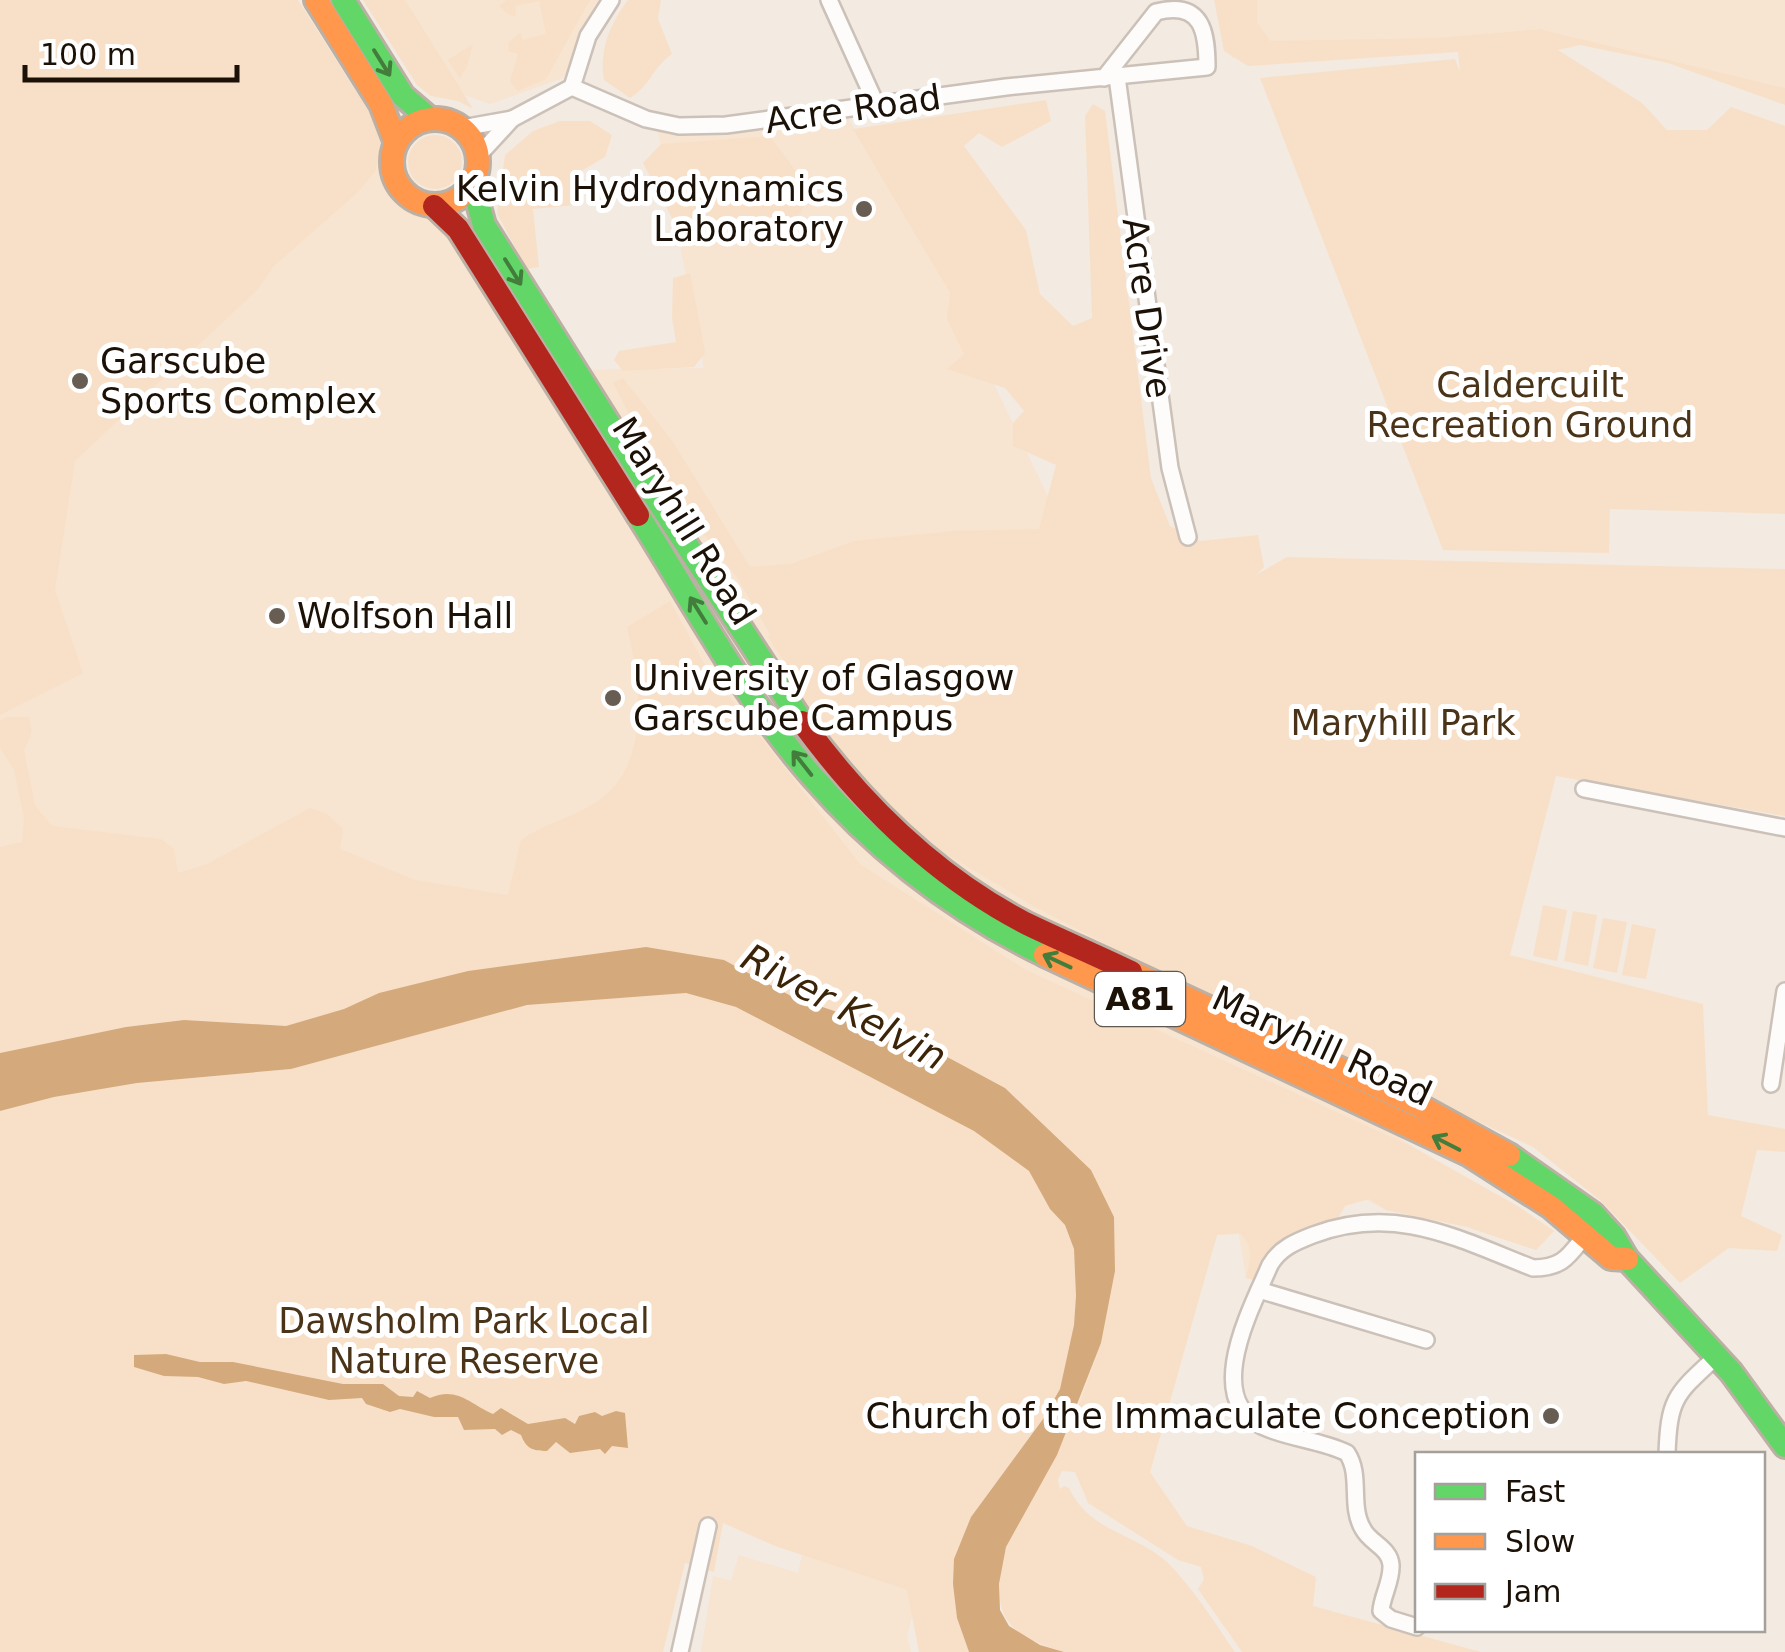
<svg xmlns="http://www.w3.org/2000/svg" width="1785" height="1652" font-family="'DejaVu Sans',sans-serif">
<rect width="100%" height="100%" fill="#f3eae1"/>
<g fill="#f7e4d1">
<path d="M 0,0 L 379,139 L 575,370 L 704,368 L 656,121 L 679,126 L 844,111 L 950,293 L 1069,540 L 1194,990 L 1413,1147 L 1519,1207 L 1554,1231 L 1536,1250 L 1467,1227 L 1386,1210 L 1363,1198 L 1345,1206 L 1336,1221 L 1291,1236 L 1271,1251 L 1255,1280 L 1246,1278 L 1239,1234 L 1217,1235 L 1150,1472 L 373,1045 L 47,1099 L 0,1111 Z"/>
<path d="M 376,0 L 609,0 L 563,78 L 490,104 L 422,80 Z"/>
<path d="M 1218,0 L 1785,0 L 1785,88 L 1538,29 L 1232,58 Z"/>
<path d="M 739,1555 L 798,1573 L 802,1555 L 907,1590 L 913,1612 L 907,1637 L 911,1652 L 701,1652 L 713,1576 L 731,1581 Z"/>
</g>
<g fill="#f8e0c8">
<path d="M 0,0 L 298,0 L 377,124 L 382,148 L 375,172 L 357,193 L 274,266 L 258,289 L 75,461 L 55,590 L 83,673 L 0,715 Z"/>
<path d="M 363,0 L 405,0 L 473,109 L 458,101 L 431,96 L 417,85 Z"/>
<path d="M 507,0 L 590,0 L 546,79 L 518,91 L 510,81 L 518,54 L 508,51 L 509,42 L 520,33 L 523,40 L 546,34 L 539,1 L 515,6 L 516,17 L 508,14 L 499,6 Z"/>
<path d="M 628,0 L 661,0 L 658,19 L 672,54 C 651,69 652,84 630,98 L 604,80 C 599,50 610,24 628,0 Z"/>
<path d="M 1214,0 L 1257,0 L 1257,23 L 1271,41 L 1439,38 L 1539,29 L 1785,88 L 1785,105 L 1668,63 L 1580,45 L 1558,50 L 1642,103 L 1667,130 L 1707,130 L 1731,107 L 1785,126 L 1785,514 L 1610,509 L 1609,553 L 1443,550 L 1260,78 L 1455,59 L 1460,72 L 1458,52 L 1248,66 L 1224,51 Z"/>
<path d="M 473,44 L 467,66 L 460,78 L 448,60 Z"/>
<path d="M 1046,100 L 1051,121 L 1002,147 L 979,133 L 964,146 L 1026,230 L 1040,294 L 1073,326 L 1092,318 L 1085,116 L 1093,104 L 1105,111 L 1151,478 L 1170,526 L 1200,541 L 1258,535 L 1264,567 L 1256,575 L 1287,557 L 1785,569 L 1785,816 L 1556,776 L 1510,955 L 1703,1004 L 1708,1115 L 1785,1129 L 1785,1152 L 1757,1150 L 1741,1216 L 1782,1235 L 1777,1251 L 1729,1248 L 1680,1283 L 1601,1201 L 1533,1147 L 1194,990 L 1037,908 L 941,851 L 862,783 L 789,678 L 793,676 L 768,637 L 770,634 L 737,578 L 664,482 L 613,383 L 623,378 L 673,442 L 750,567 L 791,564 L 854,541 L 953,531 L 1039,529 L 1056,465 L 1013,446 L 1013,423 L 1024,411 L 1005,388 L 947,369 L 964,354 L 947,319 L 950,293 L 853,129 Z"/>
<path d="M 560,121 L 590,121 L 612,135 L 605,157 L 578,173 L 577,205 L 533,209 L 539,267 L 527,269 L 497,214 L 505,155 L 533,131 Z"/>
<circle cx="435" cy="162" r="27"/>
<path d="M 770,136 C 780,151 799,171 804,188 C 818,239 718,241 686,245 L 643,163 L 661,144 Z"/>
<path d="M 690,273 L 705,353 L 694,367 L 623,371 L 614,360 L 619,351 L 676,342 L 672,318 L 673,278 Z"/>
<path d="M 670,601 L 706,667 L 860,864 L 1026,970 L 1413,1147 L 1519,1207 L 1554,1231 L 1536,1250 L 1467,1227 L 1386,1210 L 1369,1199 L 1345,1206 L 1336,1221 C 1289,1237 1280,1235 1255,1280 L 1246,1278 C 1250,1261 1255,1245 1239,1233 L 1217,1235 L 1150,1472 L 1187,1526 L 1252,1546 L 1316,1577 L 1313,1606 L 1481,1652 L 1242,1652 L 1198,1589 L 1204,1579 L 1201,1567 L 1178,1560 L 1088,1503 L 1075,1472 L 1062,1471 L 1058,1480 L 1060,1489 L 1064,1486 L 1069,1488 C 1089,1532 1136,1533 1168,1563 C 1194,1589 1214,1622 1235,1652 L 1064,1652 C 1000,1633 990,1611 1006,1547 L 1081,1400 L 1101,1343 L 1115,1271 L 1091,1171 L 1059,1143 L 908,1036 L 793,997 L 724,960 L 379,993 L 344,1009 L 286,1026 L 184,1020 L 126,1027 L 0,1053 L 0,847 L 22,842 L 24,818 L 14,770 L 0,748 L 0,721 L 6,717 L 29,717 L 32,732 L 24,750 L 35,805 L 52,826 L 161,839 L 174,849 L 178,873 L 207,864 L 310,808 L 327,814 L 343,829 L 340,849 L 415,880 L 508,895 L 521,840 C 545,823 574,817 598,801 C 652,764 640,682 627,627 Z"/>
<path d="M 1543,905 L 1567,910 L 1557,961 L 1533,956 Z"/>
<path d="M 1573,911 L 1597,915 L 1588,966 L 1564,961 Z"/>
<path d="M 1603,918 L 1627,922 L 1617,973 L 1593,968 Z"/>
<path d="M 1632,924 L 1656,929 L 1646,979 L 1622,975 Z"/>
<path d="M 686,993 L 736,1007 L 974,1131 L 1029,1171 L 1050,1209 L 1065,1225 L 1074,1249 L 1076,1296 L 1074,1324 L 1060,1389 L 1043,1419 L 971,1517 L 957,1618 L 969,1652 L 919,1652 L 907,1590 L 775,1546 L 723,1523 L 714,1572 L 685,1563 L 663,1652 L 0,1652 L 0,1111 L 54,1097 L 137,1083 L 291,1069 L 527,1005 Z"/>
</g>
<g fill="#d4aa7c">
<path d="M 646,947 L 724,960 L 793,997 L 908,1036 L 1005,1088 L 1091,1170 L 1114,1217 L 1115,1271 L 1101,1343 L 1057,1455 L 1006,1547 L 999,1584 L 1000,1610 L 1009,1626 L 1040,1645 L 1064,1652 L 969,1652 L 957,1618 L 953,1584 L 954,1559 L 971,1517 L 1043,1419 L 1060,1389 L 1074,1325 L 1076,1296 L 1074,1249 L 1065,1225 L 1050,1209 L 1029,1171 L 974,1131 L 736,1007 L 686,993 L 527,1005 L 291,1069 L 137,1083 L 54,1097 L 0,1111 L 0,1053 L 126,1027 L 184,1020 L 286,1026 L 344,1009 L 379,993 L 468,971 Z"/>
<path d="M 166,1354 L 200,1362 L 233,1362 L 343,1384 L 383,1384 L 399,1396 L 413,1397 L 417,1391 L 430,1398 C 457,1386 470,1404 493,1414 L 501,1408 L 528,1424 L 565,1418 L 575,1424 L 579,1416 L 595,1412 L 602,1416 L 616,1411 L 625,1413 L 628,1448 L 612,1446 L 605,1454 L 600,1449 L 570,1453 L 556,1442 L 547,1451 C 532,1451 526,1448 521,1435 L 511,1430 L 502,1435 L 495,1429 L 464,1430 L 458,1417 L 434,1417 L 400,1409 L 390,1412 L 366,1404 L 362,1398 L 329,1400 L 246,1381 L 224,1384 L 198,1377 L 164,1376 L 134,1367 L 134,1355 Z"/>
</g>
<g fill="none" stroke-linecap="round" stroke-linejoin="round">
<g stroke="#cbc1b8" stroke-width="20">
<g id="street">
<path d="M 829,0 L 877,106"/>
<path d="M 1117,77 L 1170,468 L 1188,537"/>
<path d="M 572,87 L 646,119 L 679,126 L 726,125 L 1006,87 L 1207,67 C 1207,33 1203,0 1156,12 L 1104,78"/>
<path d="M 572,87 L 588,36 L 611,0"/>
<path d="M 462,128 L 512,119 L 572,87"/>
<path d="M 478,156 L 512,119"/>
<path d="M 1584,789 L 1785,828"/>
<path d="M 1771,1084 L 1785,991"/>
<path d="M 1259,1290 L 1426,1340"/>
<path d="M 1667,1454 C 1669,1397 1676,1394 1717,1356"/>
<path d="M 1417,1627 L 1391,1619 L 1381,1611 C 1382,1596 1392,1581 1391,1565 C 1390,1548 1370,1543 1363,1529 C 1349,1506 1362,1475 1347,1453 C 1321,1440 1290,1439 1264,1427 C 1201,1400 1252,1307 1270,1265 C 1280,1248 1295,1242 1313,1235 C 1396,1204 1456,1238 1533,1268 C 1564,1268 1569,1255 1587,1233"/>
<path d="M 680,1652 L 708,1526"/>
</g>
</g>
<g stroke="#bcb0a4" stroke-width="28">
<g id="fast">
<path d="M 343,0 L 403,96 L 430,119"/>
<path d="M 473,185 L 484,225 L 645,481 L 802,722"/>
<path d="M 638,515 C 693,602 743,697 811,775 C 876,850 956,912 1045,955"/>
<path d="M 1509,1155 L 1593,1214 L 1614,1237 L 1627,1259 L 1731,1372 L 1785,1446"/>
</g>
</g>
<g stroke="#bcb0a4" stroke-width="28">
<g id="slow">
<path d="M 316,0 L 381,104 L 396,143"/>
<circle cx="435" cy="162" r="43"/>
<path d="M 1045,955 L 1468,1154 L 1551,1207 L 1611,1258 L 1627,1259"/>
<path d="M 1131,972 L 1418,1105 L 1509,1155"/>
</g>
</g>
<g stroke="#bcb0a4" stroke-width="28">
<g id="jam">
<path d="M 434,206 L 458,229 L 638,515"/>
<path d="M 802,722 C 861,803 935,876 1025,923 C 1060,940 1096,955 1131,972"/>
</g>
</g>
<use href="#street" stroke="#fdfcfa" stroke-width="15"/>
<use href="#fast" stroke="#63d668" stroke-width="22"/>
<use href="#slow" stroke="#ff974d" stroke-width="22"/>
<use href="#jam" stroke="#b3261e" stroke-width="22"/>
</g>
<defs><path id="oneway-shaft" d="M-6 0H5M1.5-3L5.5 0L1.5 3" fill="none" stroke-width="1.6" stroke-linecap="round" stroke-linejoin="round" transform="scale(2.5)"/></defs>
<g stroke="#437d3c">
<use href="#oneway-shaft" transform="translate(382 63) rotate(58)"/>
<use href="#oneway-shaft" transform="translate(513 272) rotate(58)"/>
<use href="#oneway-shaft" transform="translate(698 610) rotate(-122)"/>
<use href="#oneway-shaft" transform="translate(802 763) rotate(-128)"/>
<use href="#oneway-shaft" transform="translate(1057 961) rotate(-155)"/>
<use href="#oneway-shaft" transform="translate(1446 1143) rotate(-153)"/>
</g>
<g fill="#675d53" stroke="#fff" stroke-width="4">
<circle cx="864" cy="209" r="10"/>
<circle cx="80" cy="381" r="10"/>
<circle cx="277" cy="616" r="10"/>
<circle cx="613" cy="698" r="10"/>
<circle cx="1551" cy="1416" r="10"/>
</g>
<g text-anchor="middle" dominant-baseline="central" stroke-width="10" stroke-linejoin="round" paint-order="stroke">
<rect fill="#fff" stroke="#5f5851" stroke-width="2.5" x="1095" y="972" width="90" height="54" rx="8"/>
<g font-size="32" font-weight="bold" fill="#1b1107">
<text x="1140" y="999">A81</text>
</g>
<g font-size="35" fill="#1b1107" stroke="#fff">
<text transform="translate(853 109) rotate(-8)">Acre Road</text>
<text transform="translate(1147 308) rotate(82)">Acre Drive</text>
<text transform="translate(684 521) rotate(58)">Maryhill Road</text>
<text transform="translate(1322 1046) rotate(25)">Maryhill Road</text>
</g>
<g font-size="35" fill="#1b1107" stroke="#fff" text-anchor="start">
<text x="844" y="189" text-anchor="end">Kelvin Hydrodynamics<tspan x="844" dy="40">Laboratory</tspan></text>
<text x="100" y="361">Garscube<tspan x="100" dy="40">Sports Complex</tspan></text>
<text x="297" y="616">Wolfson Hall</text>
<text x="633" y="678">University of Glasgow<tspan x="633" dy="40">Garscube Campus</tspan></text>
<text x="1531" y="1416" text-anchor="end">Church of the Immaculate Conception</text>
</g>
<g font-size="35" fill="#4b3318" stroke="#fff">
<text x="1530" y="385">Caldercuilt<tspan x="1530" dy="40">Recreation Ground</tspan></text>
<text x="1403" y="723">Maryhill Park</text>
<text x="464" y="1321">Dawsholm Park Local<tspan x="464" dy="40">Nature Reserve</tspan></text>
</g>
<g font-size="38" font-style="italic" fill="#3c2408" stroke="#fff">
<text transform="translate(844 1007) rotate(28)">River Kelvin</text>
</g>
</g>
<rect x="1415" y="1452" width="350" height="180" fill="#ffffff" stroke="#a4a09c" stroke-width="2.5"/>
<rect x="1435" y="1484" width="50" height="15" fill="#63d668" stroke="#a4a09c" stroke-width="2.5"/>
<text x="1505" y="1502" font-size="30" fill="#1b1107">Fast</text>
<rect x="1435" y="1534" width="50" height="15" fill="#ff974d" stroke="#a4a09c" stroke-width="2.5"/>
<text x="1505" y="1552" font-size="30" fill="#1b1107">Slow</text>
<rect x="1435" y="1584" width="50" height="15" fill="#b3261e" stroke="#a4a09c" stroke-width="2.5"/>
<text x="1505" y="1602" font-size="30" fill="#1b1107">Jam</text>
<path d="M25 65v15h212v-15" fill="none" stroke="#1b1107" stroke-width="5"/>
<text x="40" y="65" font-size="30" fill="#1b1107" stroke="#ffffff" stroke-width="8" paint-order="stroke">100 m</text>
</svg>
